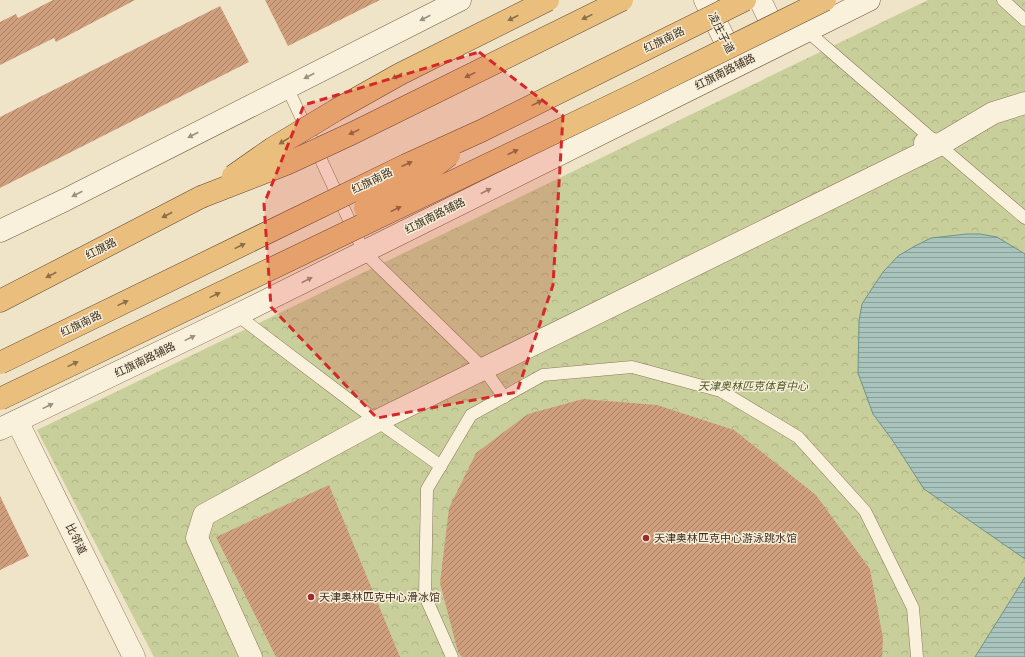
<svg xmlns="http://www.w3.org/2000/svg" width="1025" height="657" font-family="'Source Serif 4','Noto Sans SC',serif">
<defs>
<pattern id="forest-crowns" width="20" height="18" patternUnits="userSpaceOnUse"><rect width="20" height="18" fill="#c9cf9b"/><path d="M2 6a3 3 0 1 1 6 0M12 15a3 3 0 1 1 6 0" fill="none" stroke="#aeb285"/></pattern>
<pattern id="water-rules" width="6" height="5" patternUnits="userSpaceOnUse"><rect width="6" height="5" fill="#a9c4bc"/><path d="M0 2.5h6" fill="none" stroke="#8ba098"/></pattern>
<pattern id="building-hatch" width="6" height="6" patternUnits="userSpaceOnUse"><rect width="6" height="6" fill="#cf9f7d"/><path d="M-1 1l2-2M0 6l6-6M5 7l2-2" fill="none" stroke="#a98266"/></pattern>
</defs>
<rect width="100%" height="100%" fill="#f0e4c8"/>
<path fill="url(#forest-crowns)" d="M 928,0 L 1025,0 L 1025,657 L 154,657 L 37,430 Z"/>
<g fill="url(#water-rules)" stroke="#6f938a">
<path d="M 967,234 L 980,234 L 997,237 L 1025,254 L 1025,559 L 924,489 L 893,441 L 873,414 L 858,373 L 859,321 L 862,304 L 871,290 L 883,272 L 898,256 L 915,246 L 931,238 Z"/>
<path d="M 1025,577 L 1025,657 L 975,657 Z"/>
</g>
<g fill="url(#building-hatch)">
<path d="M 53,0 L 135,0 L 56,42 L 54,38 L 0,65 L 0,22 L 16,14 L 18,18 Z"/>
<path d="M 265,0 L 380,0 L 288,46 Z"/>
<path d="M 220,6 L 249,62 L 0,188 L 0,117 Z"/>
<path d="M 583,399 L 657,405 L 734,430 L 816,495 L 870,569 L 883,638 L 882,657 L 462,657 L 458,652 L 440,583 L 449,508 L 476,453 L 528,414 Z"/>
<path d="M 329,485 L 400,657 L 276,657 L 216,537 Z"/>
<path d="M 0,496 L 29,556 L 0,570 Z"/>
</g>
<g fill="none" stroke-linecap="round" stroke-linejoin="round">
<g stroke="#8d765c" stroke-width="13">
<g id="service">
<path d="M 1003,0 L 1025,20"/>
<path d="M 807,31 L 939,145 L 1025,218"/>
<path d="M 287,87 L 364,252 L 484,369 L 504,397"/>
<path d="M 237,315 L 377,421 L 441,466"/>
<path d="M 452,657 L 425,596 L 427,489 L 471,415 L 543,375 L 632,367 L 721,391 L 798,437 L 865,511 L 913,608 L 917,657"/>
</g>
</g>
<g stroke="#8d765c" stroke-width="23">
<g id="minor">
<path d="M 925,143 L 939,145 L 993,113 L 1025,103"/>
<path d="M 17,421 L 134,657"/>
<path d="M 251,657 L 197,538 L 204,515 L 377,421 L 939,145"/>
</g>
</g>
<g stroke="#8d765c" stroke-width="23">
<g id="tertiary">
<path d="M 705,0 L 737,65"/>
<path d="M 760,0 L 781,43"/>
</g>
</g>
<g stroke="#6f573f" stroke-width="23">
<g id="secondary">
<path d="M 0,231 L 65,200 L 460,0"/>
<path d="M 0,429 L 237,315 L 869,0"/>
</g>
</g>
<g stroke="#5b4430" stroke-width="23">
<path id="trunk" d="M 0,301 L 201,197"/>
</g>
<use href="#service" stroke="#faf1dc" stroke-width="12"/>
<use href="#minor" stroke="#faf1dc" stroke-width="22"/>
<use href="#tertiary" stroke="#faf1dc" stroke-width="22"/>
<use href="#secondary" stroke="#faf1dc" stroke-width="22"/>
<use href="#trunk" stroke="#eabe7c" stroke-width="22"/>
<g stroke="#5b4430" stroke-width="23" stroke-linecap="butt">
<g id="trunk-bridge">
<path d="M 233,176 L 273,148 L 336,110 L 400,74 L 548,0"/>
<path d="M 201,197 L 286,164 L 353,133 L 622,0"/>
<path d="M 365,208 L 421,177 L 449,155"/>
<path d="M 0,363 L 406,165 L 481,131 L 745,0"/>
<path d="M 0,399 L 633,95 L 825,0"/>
</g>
</g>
<use href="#trunk-bridge" stroke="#eabe7c" stroke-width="22"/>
</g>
<defs><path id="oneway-solid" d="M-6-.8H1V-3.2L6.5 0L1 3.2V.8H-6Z"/></defs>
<g fill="#8b6f49">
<use href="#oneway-solid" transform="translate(587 17) rotate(154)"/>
<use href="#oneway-solid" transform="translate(513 18) rotate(153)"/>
<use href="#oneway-solid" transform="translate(470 75) rotate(154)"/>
<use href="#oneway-solid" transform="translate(397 76) rotate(152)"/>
<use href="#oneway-solid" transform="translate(537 103) rotate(-26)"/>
<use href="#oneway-solid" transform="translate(354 132) rotate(154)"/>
<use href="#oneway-solid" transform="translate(284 141) rotate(148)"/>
<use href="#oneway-solid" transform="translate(513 152) rotate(-26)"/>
<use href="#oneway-solid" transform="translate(407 164) rotate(-25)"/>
<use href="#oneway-solid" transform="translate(396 209) rotate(-26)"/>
<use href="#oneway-solid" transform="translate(167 215) rotate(153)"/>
<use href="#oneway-solid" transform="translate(240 246) rotate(-26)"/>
<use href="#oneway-solid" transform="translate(51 275) rotate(153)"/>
<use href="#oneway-solid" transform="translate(215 295) rotate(-26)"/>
<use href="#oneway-solid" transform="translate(123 303) rotate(-26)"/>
<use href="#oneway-solid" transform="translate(73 364) rotate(-26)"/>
</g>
<g fill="#9c907e">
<use href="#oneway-solid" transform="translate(425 18) rotate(153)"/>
<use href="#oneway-solid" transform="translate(309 76) rotate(153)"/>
<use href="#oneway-solid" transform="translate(193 135) rotate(153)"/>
<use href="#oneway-solid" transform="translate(486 191) rotate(-27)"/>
<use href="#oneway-solid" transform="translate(77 194) rotate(153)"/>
<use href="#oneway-solid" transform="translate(307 280) rotate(-27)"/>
<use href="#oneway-solid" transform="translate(190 338) rotate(-26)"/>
<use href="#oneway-solid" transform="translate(48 406) rotate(-26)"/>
</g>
<path fill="#d62828" fill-opacity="0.2" stroke="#d62828" stroke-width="3" stroke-dasharray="8 5" stroke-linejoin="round" d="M 479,52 L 563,116 L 553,285 L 517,392 L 377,418 L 271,307 L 264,204 L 304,105 Z"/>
<g fill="#9e2a2b" stroke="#f7eed8" stroke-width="1.5">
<circle cx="646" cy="538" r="4"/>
<circle cx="311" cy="597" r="4"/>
</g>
<g text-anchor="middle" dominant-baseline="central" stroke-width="3" stroke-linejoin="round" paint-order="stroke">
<g font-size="11" fill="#3d2e20" stroke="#f7eed8">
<text transform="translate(721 33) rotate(63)">凌庄子道</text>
<text transform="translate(664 40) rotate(-26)">红旗南路</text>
<text transform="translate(725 72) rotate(-27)">红旗南路辅路</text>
<text transform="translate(372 181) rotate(-26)">红旗南路</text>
<text transform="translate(435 216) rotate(-27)">红旗南路辅路</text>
<text transform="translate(101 249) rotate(-27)">红旗路</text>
<text transform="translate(81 324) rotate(-26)">红旗南路</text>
<text transform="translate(145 360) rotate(-26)">红旗南路辅路</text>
<text transform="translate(76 539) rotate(64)">比邻道</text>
</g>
<g font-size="11" font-style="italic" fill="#4d5a26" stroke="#f7eed8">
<text x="753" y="386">天津奥林匹克体育中心</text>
</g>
<g font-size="11" fill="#3d2e20" stroke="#f7eed8" text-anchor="start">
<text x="654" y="538">天津奥林匹克中心游泳跳水馆</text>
<text x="319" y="597">天津奥林匹克中心滑冰馆</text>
</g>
</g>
</svg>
